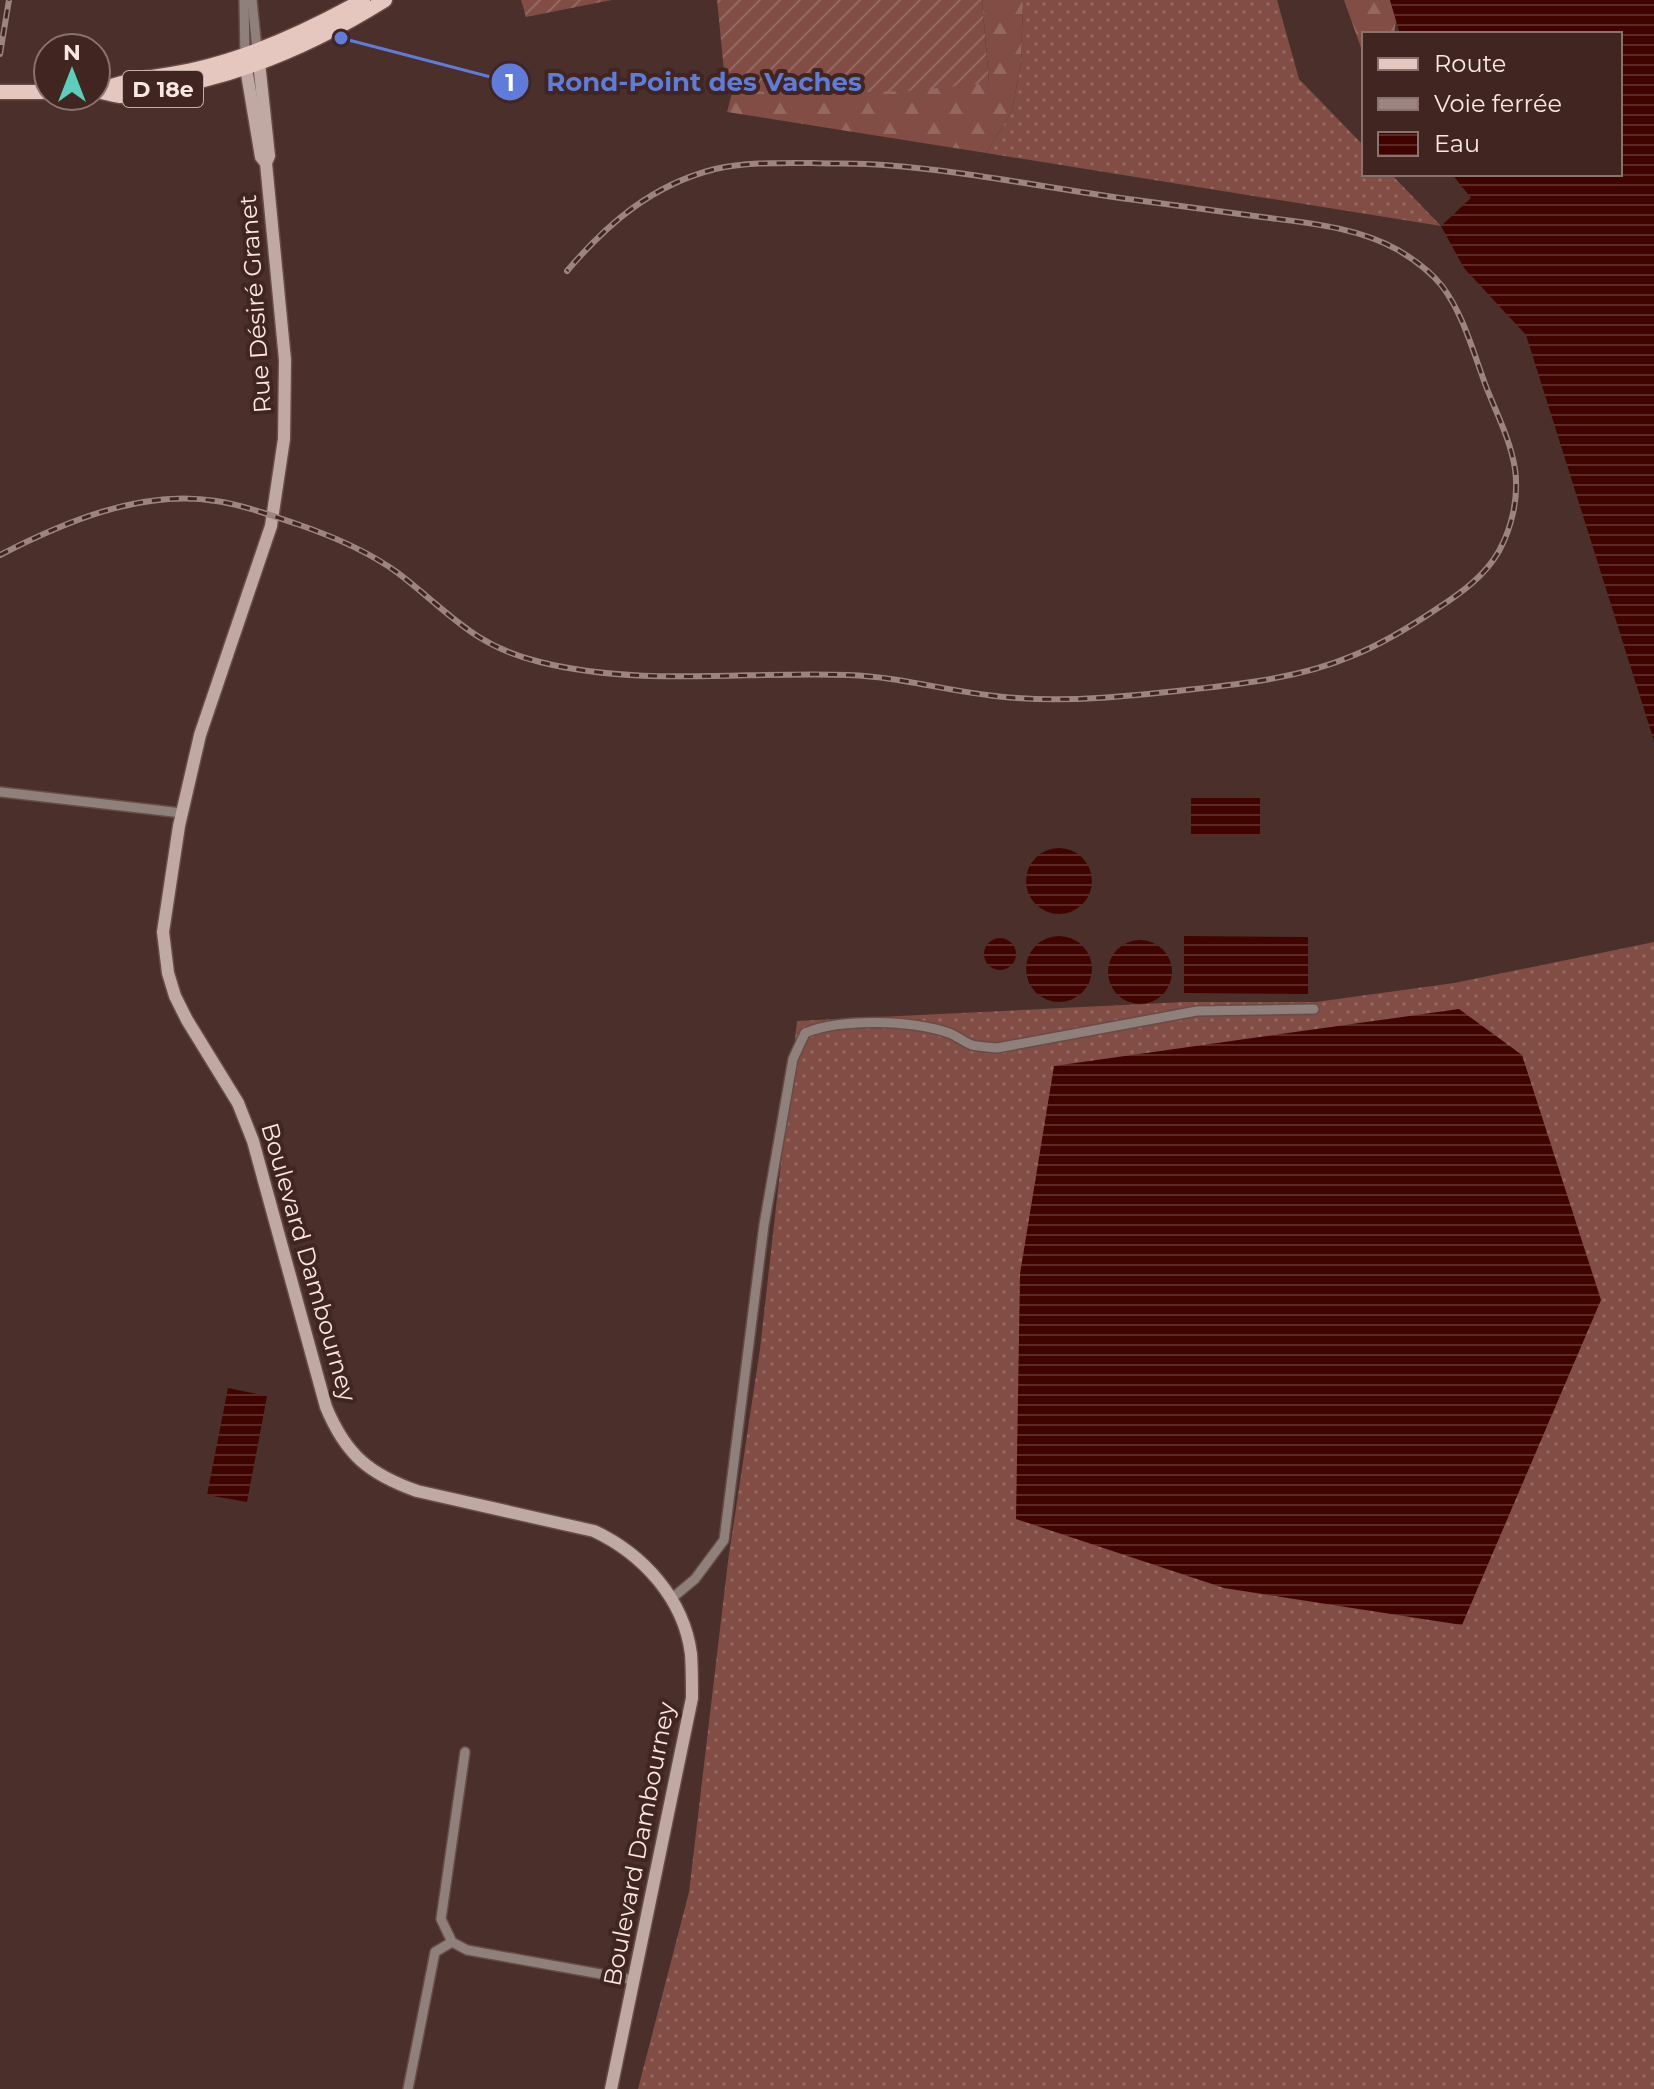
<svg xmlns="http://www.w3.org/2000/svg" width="1654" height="2089" font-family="Montserrat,sans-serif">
<defs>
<pattern id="grass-dots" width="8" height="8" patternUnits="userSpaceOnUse" patternTransform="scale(2)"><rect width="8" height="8" fill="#814d44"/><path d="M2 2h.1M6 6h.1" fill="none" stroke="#94675f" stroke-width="1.8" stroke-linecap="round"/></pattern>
<pattern id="forest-firs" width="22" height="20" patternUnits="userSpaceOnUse" patternTransform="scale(2)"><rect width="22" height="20" fill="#814d44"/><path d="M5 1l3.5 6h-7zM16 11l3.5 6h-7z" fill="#94675f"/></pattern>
<pattern id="garden-furrows" width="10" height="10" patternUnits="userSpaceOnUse" patternTransform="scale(2)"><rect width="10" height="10" fill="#814d44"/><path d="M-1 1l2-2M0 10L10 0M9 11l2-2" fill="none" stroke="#94675f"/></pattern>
<pattern id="water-rules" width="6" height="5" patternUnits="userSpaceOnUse" patternTransform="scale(2)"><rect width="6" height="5" fill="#400400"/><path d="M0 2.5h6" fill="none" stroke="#5c2925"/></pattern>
</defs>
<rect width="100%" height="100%" fill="#4b2f2a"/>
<g fill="url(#grass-dots)">
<path d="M 1023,0 L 1277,0 L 1299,79 L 1364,146 L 1364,174 L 1391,174 L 1441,226 L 986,153 L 1012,111 L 1021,62 Z"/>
<path d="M 1654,942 L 1654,2089 L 638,2089 L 689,1892 L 728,1561 L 760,1349 L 797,1021 L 1184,1002 L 1316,1002 L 1454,983 Z"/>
</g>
<g fill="url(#forest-firs)">
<path d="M 982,0 L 1023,0 L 1021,62 L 1012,111 L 986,153 L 727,112 L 733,89 C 819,96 903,91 989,82 Z"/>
<path d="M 1344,0 L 1390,0 L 1396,21 L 1394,34 L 1364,34 L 1364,56 Z"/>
</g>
<g fill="url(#garden-furrows)">
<path d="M 521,0 L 612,0 L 526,17 Z"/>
<path d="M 717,0 L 982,0 L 989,83 L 908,91 L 789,94 L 733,89 L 725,81 Z"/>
</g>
<g fill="url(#water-rules)">
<path d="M 1390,0 L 1654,0 L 1654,741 L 1526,335 L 1464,268 L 1441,226 L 1471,198 L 1452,174 L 1620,174 L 1620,34 L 1400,34 Z"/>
<rect x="1191" y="798" width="69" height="38"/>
<circle cx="1059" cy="881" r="33"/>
<circle cx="1059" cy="969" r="33"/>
<path d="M 1184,936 L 1308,937 L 1308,994 L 1184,993 Z"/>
<circle cx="1000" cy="954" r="16"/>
<circle cx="1140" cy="972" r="32"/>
<path d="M 1459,1009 L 1522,1055 L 1601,1300 L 1462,1625 L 1224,1588 L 1016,1519 L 1020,1274 L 1054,1066 Z"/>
<path d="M 228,1388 L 267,1396 L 247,1502 L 207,1495 Z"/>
</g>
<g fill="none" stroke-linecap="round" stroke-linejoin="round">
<g stroke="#674c48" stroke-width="12">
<g id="street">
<path d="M 244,0 L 245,57"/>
<path d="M 252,0 L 257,49"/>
<path d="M 1,792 L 182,813"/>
<path d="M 671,1599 L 695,1579 L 724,1540 L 764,1225 L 793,1059 L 805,1033 C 841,1018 912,1020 949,1033 C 957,1036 964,1042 972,1045 C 979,1047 989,1047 997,1048 L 1197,1011 L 1314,1009"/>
<path d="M 465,1752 L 441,1919 L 452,1942 L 467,1950 L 634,1980"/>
<path d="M 408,2089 L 435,1952 L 452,1942"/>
</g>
</g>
<g stroke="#674c48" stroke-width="15">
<g id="secondary">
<path d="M 258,53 L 269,156 L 266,163 L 285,360 L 284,439 L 271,526 L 200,735 L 179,826 L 163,932 L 168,973 L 175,996 L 187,1020 L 238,1103 L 253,1141 L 326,1407 C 346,1455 369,1474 417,1491 L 594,1531 C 643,1554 684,1599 691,1654 C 692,1668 692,1684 692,1698 L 611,2089"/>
<path d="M 246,68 L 261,157 L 266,163"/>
</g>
</g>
<g stroke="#674c48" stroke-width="17">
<g id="primary">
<path d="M 96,91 C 104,92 112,95 120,96 C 130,96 141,92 151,90 C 236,79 313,45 385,0"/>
<path d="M 99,91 C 130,77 164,77 196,69 C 254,56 311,29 363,0"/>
<path d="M 0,92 L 48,92"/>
</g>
</g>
<use href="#street" stroke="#8f807c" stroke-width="9"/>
<use href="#secondary" stroke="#c0a8a3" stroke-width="12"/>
<use href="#primary" stroke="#e6c7c0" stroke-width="14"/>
<g stroke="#9c8480" stroke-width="6">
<g id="rail">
<path d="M 0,54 L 9,0"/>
<path d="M 0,555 C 64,522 142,489 216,501 C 243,505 270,515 297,524 C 332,536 368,551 398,573 C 449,612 473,646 540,662 C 640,687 747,671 849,675 C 906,677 960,695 1017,698 C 1074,702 1130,696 1186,690 C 1241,684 1300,678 1352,656 C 1382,644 1410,627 1438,608 C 1461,593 1485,576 1499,551 C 1512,527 1519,497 1515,469 C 1511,442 1497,414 1487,389 C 1474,355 1464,315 1442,286 C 1430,271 1415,260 1398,250 C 1357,227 1308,223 1262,217 C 1220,211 1178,206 1136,200 C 1052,189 968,171 884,165 C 861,163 837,164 813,163 C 781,163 747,162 715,169 C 652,185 608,223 567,271"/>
</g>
</g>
<use href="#rail" stroke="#402520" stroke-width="3" stroke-dasharray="9" stroke-linecap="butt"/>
</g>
<g text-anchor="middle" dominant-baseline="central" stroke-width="8" stroke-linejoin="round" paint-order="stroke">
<rect fill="#402520" stroke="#c2ada8" stroke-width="2" x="123" y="71" width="80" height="36" rx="6"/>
<g font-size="22" font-weight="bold" fill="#fae7e3">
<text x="163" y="89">D 18e</text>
</g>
<g font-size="24" fill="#fae7e3" stroke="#402520">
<text transform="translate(255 304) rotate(-94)">Rue Désiré Granet</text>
<text transform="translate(309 1262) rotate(74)">Boulevard Dambourney</text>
<text transform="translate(639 1844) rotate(-79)">Boulevard Dambourney</text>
</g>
</g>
<path fill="none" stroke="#5f7cdb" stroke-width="3" d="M341 38L510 82"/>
<g fill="#5f7cdb" stroke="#402520" stroke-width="3">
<circle cx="341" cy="38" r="8"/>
<circle cx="510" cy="82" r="20"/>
</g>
<g font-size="24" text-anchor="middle" font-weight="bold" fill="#fff">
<text x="510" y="91">1</text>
</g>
<g font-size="26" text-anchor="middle" font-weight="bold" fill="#5f7cdb" stroke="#402520" stroke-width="8" stroke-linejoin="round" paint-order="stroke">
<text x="704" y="91">Rond-Point des Vaches</text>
</g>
<rect x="1362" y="32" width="260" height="144" fill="#402520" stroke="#8a736e" stroke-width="2"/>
<rect x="1378" y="58" width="40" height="12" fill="#e6c7c0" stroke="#8a736e" stroke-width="2"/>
<text x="1434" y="72" font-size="24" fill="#fae7e3">Route</text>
<rect x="1378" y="98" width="40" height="12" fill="#9c8480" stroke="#8a736e" stroke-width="2"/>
<text x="1434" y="112" font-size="24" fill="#fae7e3">Voie ferrée</text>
<rect x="1378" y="132" width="40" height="24" fill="url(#water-rules)" stroke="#8a736e" stroke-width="2"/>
<text x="1434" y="152" font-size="24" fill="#fae7e3">Eau</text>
<g transform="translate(72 72)"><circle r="38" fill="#402520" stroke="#8a736e" stroke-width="2"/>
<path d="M0-6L14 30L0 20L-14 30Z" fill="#5bcebc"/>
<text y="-12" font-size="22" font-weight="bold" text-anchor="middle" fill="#fae7e3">N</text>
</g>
</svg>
